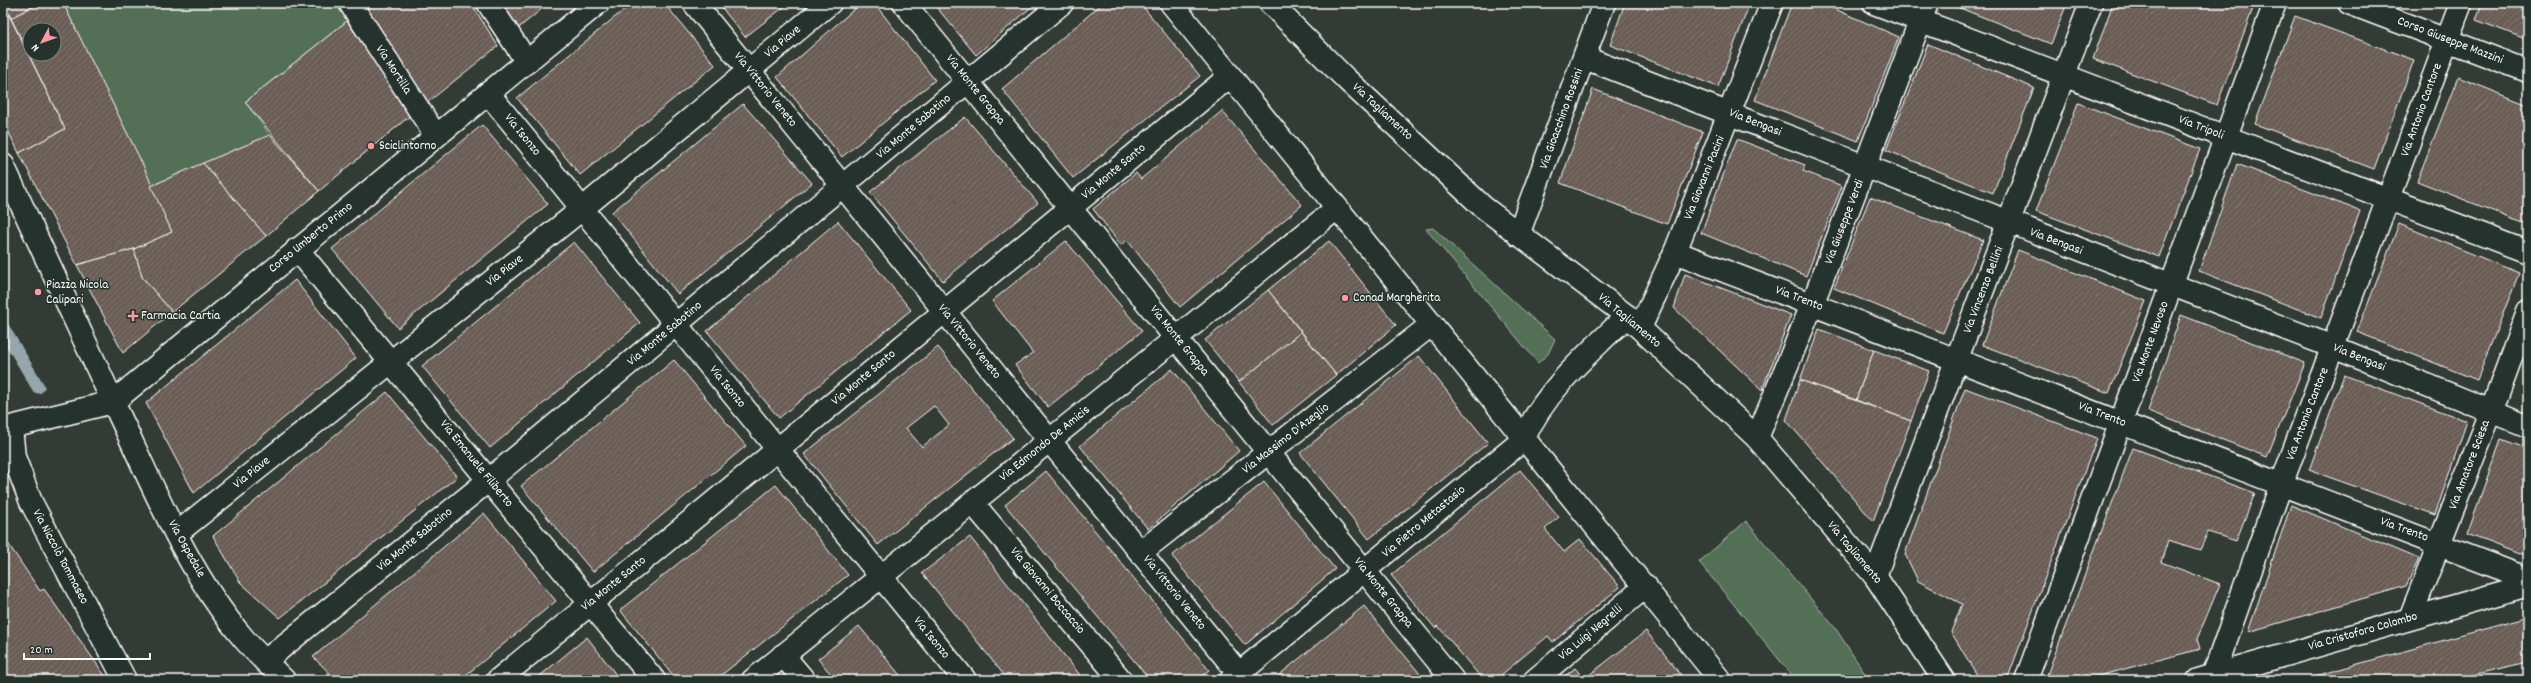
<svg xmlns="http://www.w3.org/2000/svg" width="2531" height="683" font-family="Dekko,sans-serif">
<defs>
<pattern id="building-hatch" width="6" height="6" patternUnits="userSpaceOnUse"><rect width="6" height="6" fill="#695d57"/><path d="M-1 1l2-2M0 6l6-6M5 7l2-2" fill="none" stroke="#807570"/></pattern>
</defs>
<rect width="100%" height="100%" fill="#333b35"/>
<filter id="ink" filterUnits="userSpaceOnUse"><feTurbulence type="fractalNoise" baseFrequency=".025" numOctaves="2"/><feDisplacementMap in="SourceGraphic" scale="8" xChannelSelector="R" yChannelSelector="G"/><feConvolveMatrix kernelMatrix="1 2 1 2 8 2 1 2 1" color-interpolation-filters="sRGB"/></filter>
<g filter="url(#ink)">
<g fill="#526f57" stroke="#a8b7ab">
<path d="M 63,3 L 336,3 L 347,21 L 245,102 L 270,135 L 151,186 Z"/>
<path d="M 1433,228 L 1555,339 L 1548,354 L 1538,363 L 1426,229 Z"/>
<path d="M 1746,521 L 1836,629 L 1869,680 L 1796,680 L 1699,562 Z"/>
</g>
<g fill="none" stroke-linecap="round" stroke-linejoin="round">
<path stroke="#95a6ac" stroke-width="13" d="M 3,328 L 38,387"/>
</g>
<g fill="url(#building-hatch)" stroke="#fff" fill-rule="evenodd">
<path d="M 3,3 L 65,129 L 19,153 L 3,121 Z"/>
<path d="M 4,3 L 39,3 L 11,18 Z"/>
<path d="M 39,3 L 63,3 L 143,165 L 172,232 L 134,249 L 77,265 L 19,153 L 65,129 L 11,18 ZM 30,30 L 54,30 L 54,54 L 30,54 Z"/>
<path d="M 361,3 L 471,3 L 498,46 L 428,102 Z"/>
<path d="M 497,3 L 549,3 L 515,31 Z"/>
<path d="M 632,3 L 664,3 L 715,65 L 580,175 L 517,98 Z"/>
<path d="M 718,3 L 789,3 L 745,37 Z"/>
<path d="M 861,3 L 874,3 L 935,80 L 842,157 L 777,77 Z"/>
<path d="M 933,3 L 1036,3 L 976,55 Z"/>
<path d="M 1103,3 L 1140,3 L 1200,76 L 1073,178 L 1002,89 Z"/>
<path d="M 1625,3 L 1750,3 L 1718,87 L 1610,45 Z"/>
<path d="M 1792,3 L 1821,3 L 1899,37 L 1858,141 L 1755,100 Z"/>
<path d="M 1947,3 L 2067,3 L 2051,44 Z"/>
<path d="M 2113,3 L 2255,3 L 2217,105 L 2093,59 Z"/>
<path d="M 2482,3 L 2528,3 L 2528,40 L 2476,20 Z"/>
<path d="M 2295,16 L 2414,60 L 2374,169 L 2255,124 Z"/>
<path d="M 347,21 L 411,115 L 319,191 L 245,102 Z"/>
<path d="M 1928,44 L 2034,88 L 1993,193 L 1886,150 Z"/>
<path d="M 2458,77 L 2528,105 L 2528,225 L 2417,181 Z"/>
<path d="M 1593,89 L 1703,132 L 1667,224 L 1560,183 Z"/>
<path d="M 2078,103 L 2200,149 L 2159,257 L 2036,211 Z"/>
<path d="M 743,104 L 812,183 L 678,294 L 612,212 Z"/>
<path d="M 1222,111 L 1302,205 L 1180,307 L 1127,240 L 1121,245 L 1093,209 L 1136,173 L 1141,179 Z"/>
<path d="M 965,117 L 1038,203 L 943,281 L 870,192 Z"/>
<path d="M 482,125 L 548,204 L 398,328 L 332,249 Z"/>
<path d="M 270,135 L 319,191 L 266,236 L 203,163 Z"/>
<path d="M 1737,139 L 1805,165 L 1803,171 L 1842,186 L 1806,276 L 1701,233 Z"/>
<path d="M 203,163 L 266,236 L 172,312 L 142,277 L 134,249 L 172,232 L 151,186 Z"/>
<path d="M 2237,164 L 2360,211 L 2321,318 L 2199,271 Z"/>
<path d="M 1870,197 L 1983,240 L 1943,333 L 1834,288 Z"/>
<path d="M 838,221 L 911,310 L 779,418 L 707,331 Z"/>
<path d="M 2399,224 L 2519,273 L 2477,380 L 2357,332 Z"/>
<path d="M 1066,241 L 1142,331 L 1048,407 L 1015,365 L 1033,353 L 992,301 Z"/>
<path d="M 1329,241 L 1396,325 L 1336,375 L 1268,290 Z"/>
<path d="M 574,242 L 640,323 L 490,448 L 422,366 Z"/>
<path d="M 134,249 L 142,277 L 172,312 L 123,353 L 77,265 Z"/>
<path d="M 2018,250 L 2146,301 L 2109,393 L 1982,345 Z"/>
<path d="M 1685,274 L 1791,315 L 1762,390 L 1674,308 Z"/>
<path d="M 295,280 L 356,358 L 194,493 L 146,403 Z"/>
<path d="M 1268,290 L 1301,332 L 1239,382 L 1205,340 Z"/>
<path d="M 2181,315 L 2305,363 L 2267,457 L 2148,411 Z"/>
<path d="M 1819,329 L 1874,350 L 1856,400 L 1800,380 Z"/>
<path d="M 1301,332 L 1336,375 L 1273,425 L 1239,382 Z"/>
<path d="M 938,347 L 1013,438 L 878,545 L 804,454 ZM 934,406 L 949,425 L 922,447 L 906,428 Z"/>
<path d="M 1874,350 L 1929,371 L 1911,421 L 1856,400 Z"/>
<path d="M 1419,356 L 1488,443 L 1369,539 L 1300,453 Z"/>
<path d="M 674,360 L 746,446 L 593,572 L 521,486 Z"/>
<path d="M 1172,369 L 1239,451 L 1148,529 L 1080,446 Z"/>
<path d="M 2344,375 L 2467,421 L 2435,515 L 2309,470 Z"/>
<path d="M 1800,380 L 1911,421 L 1873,521 L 1786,420 Z"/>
<path d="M 1965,388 L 2097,438 L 2007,680 L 1980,680 L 1951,632 L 1962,604 L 1918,581 L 1905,554 Z"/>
<path d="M 387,392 L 457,477 L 280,618 L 240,582 L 213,536 Z"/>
<path d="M 2501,439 L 2528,449 L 2528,551 L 2519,554 L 2467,534 Z"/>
<path d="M 2133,448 L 2255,493 L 2236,541 L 2208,532 L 2200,550 L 2168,540 L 2161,562 L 2220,584 L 2197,639 L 2200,649 L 2083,680 L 2045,680 Z"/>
<path d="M 1520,470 L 1559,517 L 1545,529 L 1564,552 L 1580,539 L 1620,587 L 1553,642 L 1548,636 L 1495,680 L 1483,680 L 1438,626 L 1435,628 L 1391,575 Z"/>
<path d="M 1046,471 L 1209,670 L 1196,680 L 1150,680 L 1005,505 Z"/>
<path d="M 1264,482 L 1335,569 L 1245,645 L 1172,556 Z"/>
<path d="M 776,485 L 848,575 L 715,680 L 677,680 L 620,610 Z"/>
<path d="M 2291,505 L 2419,559 L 2406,586 L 2248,632 Z"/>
<path d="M 484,513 L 556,601 L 460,680 L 337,680 L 313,657 Z"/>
<path d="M 3,536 L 40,591 L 44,589 L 108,680 L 3,680 Z"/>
<path d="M 970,537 L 1084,680 L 1008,680 L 922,573 Z"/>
<path d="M 1364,606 L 1425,680 L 1273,680 Z"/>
<path d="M 2528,617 L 2528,662 L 2450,680 L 2300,680 Z"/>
<path d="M 859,626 L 904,680 L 836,680 L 818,659 Z"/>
<path d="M 1646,631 L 1685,680 L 1560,680 L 1575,668 L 1584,679 Z"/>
<path d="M 587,637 L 620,680 L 535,680 Z"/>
</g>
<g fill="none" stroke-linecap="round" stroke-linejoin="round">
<g stroke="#fff" stroke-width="25">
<path id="pedestrian" d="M 3,165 L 113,402"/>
</g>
<g stroke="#fff" stroke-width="25">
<g id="minor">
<path d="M 350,3 L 436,136"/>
<path d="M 488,3 L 527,62"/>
<path d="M 694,3 L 1244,680"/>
<path d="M 904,3 L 1453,680"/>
<path d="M 1270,3 L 1346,79 L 1483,207 L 1627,316 L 1757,438 L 1875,576 L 1944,680"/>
<path d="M 1874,3 L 2528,252"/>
<path d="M 1585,58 L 2333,347 L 2528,426"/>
<path d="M 488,93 L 965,680"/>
<path d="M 1518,235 L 1604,3"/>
<path d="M 297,249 L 654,680"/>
<path d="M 1675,252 L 2528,579"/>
<path d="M 1640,328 L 1675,252 L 1772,3"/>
<path d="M 1757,438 L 1812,305 L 1927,3"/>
<path d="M 972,502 L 1121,680"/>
<path d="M 176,534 L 582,209 L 830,3"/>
<path d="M 1141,552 L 1431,325"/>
<path d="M 1875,576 L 2091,3"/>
<path d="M 2410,618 L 2491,412 L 2528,311"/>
<path d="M 783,655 L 804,680"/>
<path d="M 265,661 L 489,480 L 1062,3"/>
<path d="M 2213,676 L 2281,485 L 2461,3"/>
<path d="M 498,680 L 1230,76"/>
<path d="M 753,680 L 1337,208"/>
<path d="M 1231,680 L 1523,440 C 1545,390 1589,353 1627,316"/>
<path d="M 1535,680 L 1646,586"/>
<path d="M 2026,680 L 2275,3"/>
</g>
</g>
<g stroke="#fff" stroke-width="25">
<g id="tertiary">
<path d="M 1171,3 L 1720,680"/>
<path d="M 2349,3 L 2528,71"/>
<path d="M 113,402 C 152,482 185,570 244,639 C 256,653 270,666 284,680"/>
<path d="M 11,428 L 14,457 L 31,502 L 125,680"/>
<path d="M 3,429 L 113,402 L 598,3"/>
</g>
</g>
<g stroke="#fff" stroke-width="25">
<path id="secondary" d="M 2198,680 L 2528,585"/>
</g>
<use href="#pedestrian" stroke="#26332d" stroke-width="22"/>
<use href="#minor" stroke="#26332d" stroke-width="22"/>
<use href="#tertiary" stroke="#26332d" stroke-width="22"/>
<use href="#secondary" stroke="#26332d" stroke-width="22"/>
</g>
</g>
<g fill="#ff9aa2" stroke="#26332d" stroke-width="1.5">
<circle cx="371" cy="146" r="4"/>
<circle cx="38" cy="292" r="4"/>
<circle cx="1345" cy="298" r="4"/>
<path d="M131 310h4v4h4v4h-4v4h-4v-4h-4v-4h4z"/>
</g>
<g text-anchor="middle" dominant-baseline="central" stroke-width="3" stroke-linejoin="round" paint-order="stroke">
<g font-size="13" fill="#fff" stroke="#26332d">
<text transform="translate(2450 41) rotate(21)">Corso Giuseppe Mazzini</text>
<text transform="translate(783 42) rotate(-40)">Via Piave</text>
<text transform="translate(393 70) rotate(57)">Via Mortilla</text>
<text transform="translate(765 90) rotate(51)">Via Vittorio Veneto</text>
<text transform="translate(975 90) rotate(51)">Via Monte Grappa</text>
<text transform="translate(2422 110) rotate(-70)">Via Antonio Cantore</text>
<text transform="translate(1382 112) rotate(43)">Via Tagliamento</text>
<text transform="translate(1562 119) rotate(-70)">Via Gioacchino Rossini</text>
<text transform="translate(1755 123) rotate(22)">Via Bengasi</text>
<text transform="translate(914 127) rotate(-40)">Via Monte Sabotino</text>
<text transform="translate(2201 128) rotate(21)">Via Tripoli</text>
<text transform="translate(522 135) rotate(51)">Via Isonzo</text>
<text transform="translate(1114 172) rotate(-40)">Via Monte Santo</text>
<text transform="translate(1705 178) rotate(-68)">Via Giovanni Pacini</text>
<text transform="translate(1845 222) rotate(-69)">Via Giuseppe Verdi</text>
<text transform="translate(311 238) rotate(-39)">Corso Umberto Primo</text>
<text transform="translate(2056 242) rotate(21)">Via Bengasi</text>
<text transform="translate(505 271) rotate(-38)">Via Piave</text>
<text transform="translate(1984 290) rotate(-69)">Via Vincenzo Bellini</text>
<text transform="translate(1799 299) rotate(21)">Via Trento</text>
<text transform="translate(1629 321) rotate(40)">Via Tagliamento</text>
<text transform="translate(665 334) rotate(-40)">Via Monte Sabotino</text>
<text transform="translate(1179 341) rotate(51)">Via Monte Grappa</text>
<text transform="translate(969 342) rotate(51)">Via Vittorio Veneto</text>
<text transform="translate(2151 342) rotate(-70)">Via Monte Nevoso</text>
<text transform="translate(2359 358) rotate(22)">Via Bengasi</text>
<text transform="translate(864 378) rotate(-40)">Via Monte Santo</text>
<text transform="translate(727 387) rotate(51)">Via Isonzo</text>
<text transform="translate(2308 414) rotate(-69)">Via Antonio Cantore</text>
<text transform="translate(2102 415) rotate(21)">Via Trento</text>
<text transform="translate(1286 439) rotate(-38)">Via Massimo D'Azeglio</text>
<text transform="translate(1045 444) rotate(-39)">Via Edmondo De Amicis</text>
<text transform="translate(476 464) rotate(51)">Via Emanuele Filiberto</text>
<text transform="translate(2470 465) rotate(-69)">Via Amatore Sciesa</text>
<text transform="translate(252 473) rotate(-39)">Via Piave</text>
<text transform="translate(1424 522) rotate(-40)">Via Pietro Metastasio</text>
<text transform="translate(2404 530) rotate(20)">Via Trento</text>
<text transform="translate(415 540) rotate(-39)">Via Monte Sabotino</text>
<text transform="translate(186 549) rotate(61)">Via Ospedale</text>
<text transform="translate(1854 553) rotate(50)">Via Tagliamento</text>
<text transform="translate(60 557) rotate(62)">Via Niccolò Tommaseo</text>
<text transform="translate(614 584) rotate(-39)">Via Monte Santo</text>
<text transform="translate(1047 591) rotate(50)">Via Giovanni Boccaccio</text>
<text transform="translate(1174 593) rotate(51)">Via Vittorio Veneto</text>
<text transform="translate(1383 593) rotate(51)">Via Monte Grappa</text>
<text transform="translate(2363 632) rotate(-16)">Via Cristoforo Colombo</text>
<text transform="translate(1591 633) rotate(-40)">Via Luigi Negrelli</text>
<text transform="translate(931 638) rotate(51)">Via Isonzo</text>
</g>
<g font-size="13" fill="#fff" stroke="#26332d" text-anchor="start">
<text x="379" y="146">Sciclintorno</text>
<text x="46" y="285">Piazza Nicola<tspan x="46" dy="15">Calipari</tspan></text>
<text x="1353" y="298">Conad Margherita</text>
<text x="141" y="316">Farmacia Cartia</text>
</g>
</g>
<rect width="2531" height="683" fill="none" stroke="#26332d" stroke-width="16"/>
<rect x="8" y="8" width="2515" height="667" fill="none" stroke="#fff" stroke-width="1.5" filter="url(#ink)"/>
<g transform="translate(42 42) rotate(229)"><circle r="19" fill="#26332d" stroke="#7d8581"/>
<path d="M0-3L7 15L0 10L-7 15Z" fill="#ff9aa2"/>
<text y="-6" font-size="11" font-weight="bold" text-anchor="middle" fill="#ffffff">N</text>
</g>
<path d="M24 653v6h126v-6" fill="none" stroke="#ffffff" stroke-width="2"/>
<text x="30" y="653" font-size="12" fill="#ffffff" stroke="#26332d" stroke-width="3" paint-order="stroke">20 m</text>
</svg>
